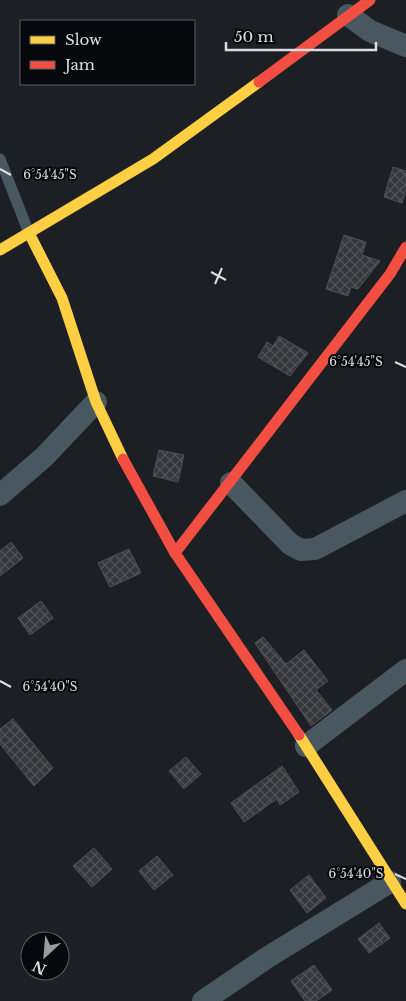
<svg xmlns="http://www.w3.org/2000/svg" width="406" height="1001" font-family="'Libre Baskerville',serif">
<defs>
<pattern id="building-cross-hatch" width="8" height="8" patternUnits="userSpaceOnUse" patternTransform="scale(1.25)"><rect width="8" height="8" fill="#36373c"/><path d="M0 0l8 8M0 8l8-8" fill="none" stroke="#525458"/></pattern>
</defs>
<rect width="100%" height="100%" fill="#1c1f24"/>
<g fill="url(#building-cross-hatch)" stroke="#4f5054">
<path d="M 393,167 L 406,171 L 406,190 L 402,203 L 384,197 Z"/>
<path d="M 344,235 L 366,242 L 362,255 L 380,261 L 358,289 L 351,287 L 348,296 L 326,289 Z"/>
<path d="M 279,336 L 308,353 L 290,376 L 258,357 L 267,342 L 273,346 Z"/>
<path d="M 159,450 L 184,455 L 178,482 L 153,476 Z"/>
<path d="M 11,542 L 23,558 L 0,576 L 0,551 Z"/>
<path d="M 129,549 L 141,573 L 110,587 L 98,563 Z"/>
<path d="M 41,601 L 53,618 L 30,635 L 18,618 Z"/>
<path d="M 263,637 L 286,664 L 304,650 L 328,681 L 316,690 L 332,710 L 311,726 L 255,643 Z"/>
<path d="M 13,719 L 53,768 L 34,786 L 0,744 L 0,729 Z"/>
<path d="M 186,757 L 201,774 L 184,789 L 169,771 Z"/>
<path d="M 282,766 L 299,792 L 280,805 L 277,799 L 244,822 L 231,803 Z"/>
<path d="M 94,848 L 112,869 L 92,887 L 73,866 Z"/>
<path d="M 157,856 L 173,875 L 154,890 L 139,871 Z"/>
<path d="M 309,875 L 326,898 L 307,913 L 290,890 Z"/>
<path d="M 379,923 L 390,938 L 369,953 L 358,939 Z"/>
<path d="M 314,965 L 332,990 L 316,1001 L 305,1001 L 291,981 Z"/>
</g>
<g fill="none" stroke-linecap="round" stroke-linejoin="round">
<path stroke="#485760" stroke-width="11" d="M 0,159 L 29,233"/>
<g stroke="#485760" stroke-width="22">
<path d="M 348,15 L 370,31 L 406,46"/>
<path d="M 231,483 L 290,544 L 301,550 L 315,549 L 406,501"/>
<path d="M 0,495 L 44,457 L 96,402"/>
<path d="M 306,746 L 406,670"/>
<path d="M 203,1001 L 268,957 L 390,882"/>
</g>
<g stroke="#ffcf43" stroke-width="11">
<path d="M 29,233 L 62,298 L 96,402 L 123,459"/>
<path d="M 0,250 L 153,159 L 259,82"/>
<path d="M 299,735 L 406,904"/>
</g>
<g stroke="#f24e42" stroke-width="11">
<path d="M 259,82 L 370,0"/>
<path d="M 123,459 L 175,553 L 299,735"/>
<path d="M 175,553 L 390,274 L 406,247"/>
</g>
</g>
<path fill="none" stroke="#dadee4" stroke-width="2" d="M 0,169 L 11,175M 211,272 L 226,280M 215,284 L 222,268M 395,362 L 406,367M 0,681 L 11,687M 395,874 L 406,879"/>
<g font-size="12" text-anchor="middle" fill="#dadee4" stroke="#06080c" stroke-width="4" stroke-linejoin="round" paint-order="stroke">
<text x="50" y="179">6°54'45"S</text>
<text x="356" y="366">6°54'45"S</text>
<text x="50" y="691">6°54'40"S</text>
<text x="356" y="878">6°54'40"S</text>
</g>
<rect x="20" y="20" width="175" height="65" fill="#06080c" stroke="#5b5e62"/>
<rect x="30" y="36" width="25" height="8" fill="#ffcf43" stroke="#5b5e62"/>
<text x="65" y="45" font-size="15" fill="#dadee4">Slow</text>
<rect x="30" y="61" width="25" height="8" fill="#f24e42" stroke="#5b5e62"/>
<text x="65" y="70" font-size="15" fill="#dadee4">Jam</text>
<g transform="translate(45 956) rotate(206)"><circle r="24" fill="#06080c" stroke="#5b5e62"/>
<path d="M0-4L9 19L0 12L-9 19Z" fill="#989ba1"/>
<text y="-8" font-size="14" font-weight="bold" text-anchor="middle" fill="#dadee4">N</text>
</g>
<path d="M226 42v8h150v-8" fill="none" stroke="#dadee4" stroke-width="2.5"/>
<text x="234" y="42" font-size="15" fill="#dadee4" stroke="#06080c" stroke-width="4" paint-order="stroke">50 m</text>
</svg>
